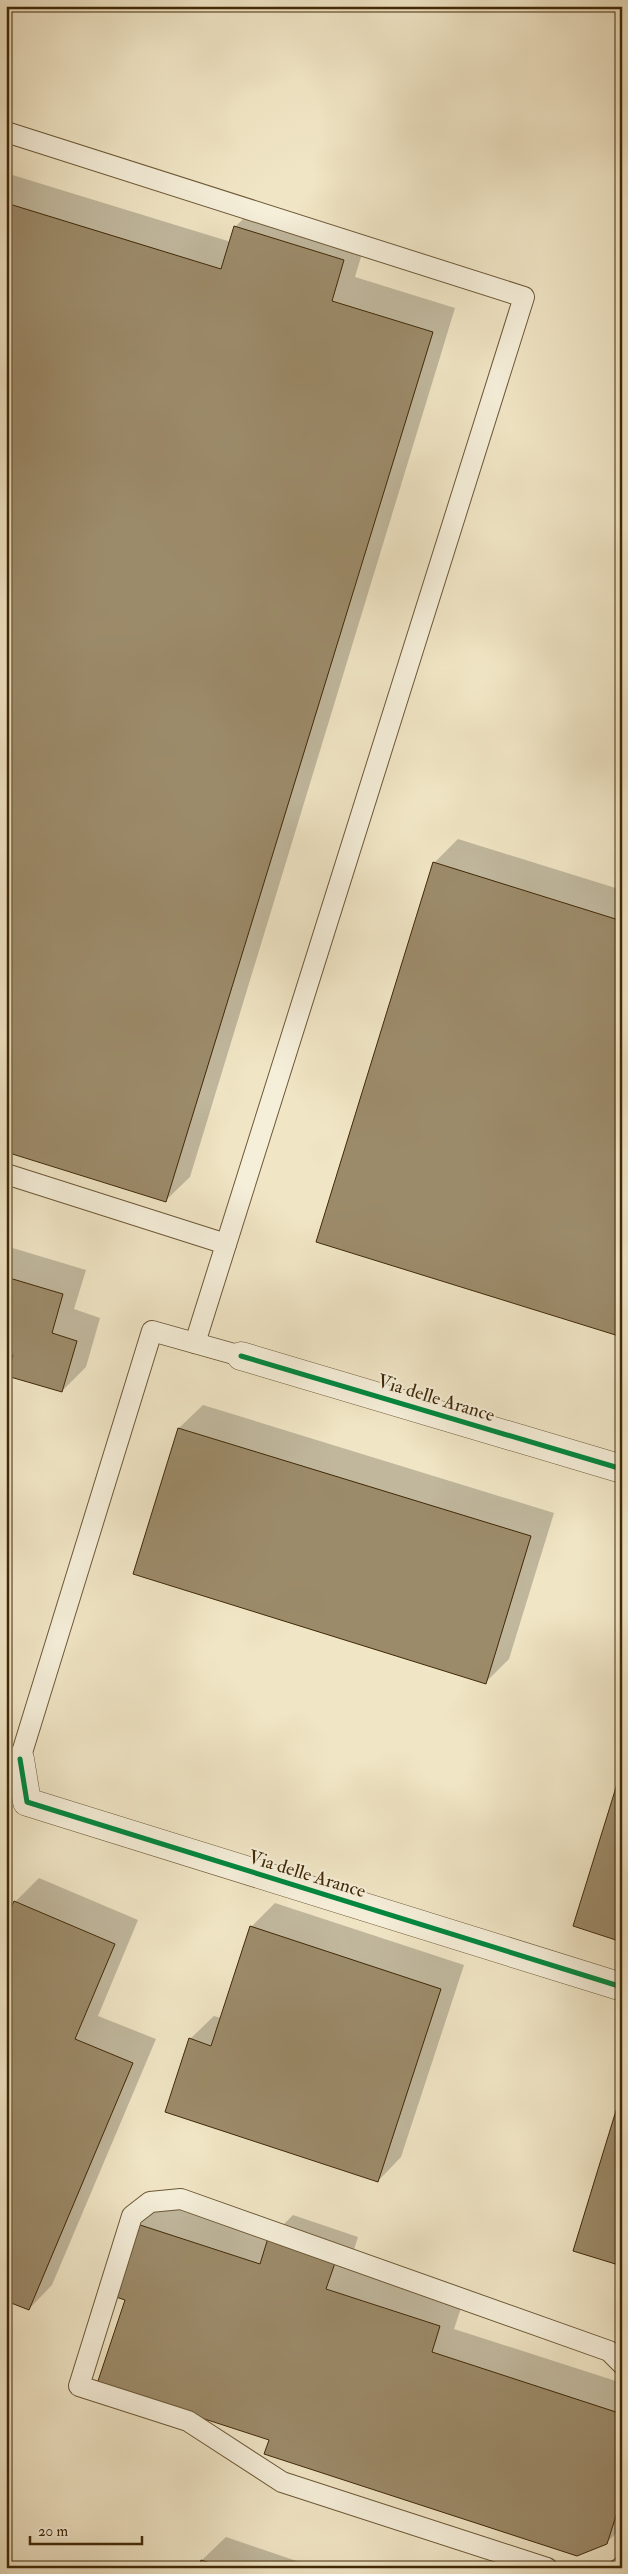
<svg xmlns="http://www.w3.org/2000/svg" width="628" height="2574" font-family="'IM FELL Double Pica',serif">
<rect width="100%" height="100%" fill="#f0e5c5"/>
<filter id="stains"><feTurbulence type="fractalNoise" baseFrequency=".004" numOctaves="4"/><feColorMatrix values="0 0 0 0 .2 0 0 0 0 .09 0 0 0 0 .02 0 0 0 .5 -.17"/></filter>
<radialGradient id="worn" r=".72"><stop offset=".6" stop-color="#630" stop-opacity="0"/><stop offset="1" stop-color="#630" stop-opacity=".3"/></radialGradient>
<g fill="#0003">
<path d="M 6,173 L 231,242 L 235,227 L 259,203 L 367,237 L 355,277 L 455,308 L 190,1177 L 166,1200 L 6,1151 Z"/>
<path d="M 458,839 L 622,890 L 622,1336 L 434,863 Z"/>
<path d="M 6,1246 L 86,1270 L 74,1309 L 100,1318 L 86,1367 L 62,1391 L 14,1354 L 6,1352 Z"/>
<path d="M 203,1405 L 554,1513 L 509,1659 L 486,1682 L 135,1574 L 179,1428 Z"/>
<path d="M 39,1878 L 138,1920 L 98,2016 L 156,2039 L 52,2285 L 29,2309 L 15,1902 Z"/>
<path d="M 275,1903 L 464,1965 L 401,2157 L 378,2181 L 190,2039 L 214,2016 L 221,2018 L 251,1927 Z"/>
<path d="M 162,2201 L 272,2236 L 293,2215 L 358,2237 L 349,2265 L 463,2302 L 454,2329 L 622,2383 L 622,2528 L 606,2543 L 270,2439 L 127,2299 L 138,2225 Z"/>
<path d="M 226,2537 L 317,2568 L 200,2568 L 202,2560 Z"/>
</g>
<g fill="#9c8b6a" stroke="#402907">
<path d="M 6,203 L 221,269 L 234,226 L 344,260 L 332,301 L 433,332 L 166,1202 L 6,1152 Z"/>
<path d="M 433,862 L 622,921 L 622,1337 L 316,1242 Z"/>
<path d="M 6,1277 L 63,1294 L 52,1333 L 77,1341 L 62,1392 L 7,1376 L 13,1355 L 6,1353 Z"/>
<path d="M 178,1428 L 531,1536 L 486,1684 L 133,1574 Z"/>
<path d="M 622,1768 L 622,1942 L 573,1926 Z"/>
<path d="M 14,1901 L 115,1944 L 75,2039 L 133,2063 L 29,2310 L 6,2301 L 6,1919 Z"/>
<path d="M 250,1926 L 441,1989 L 378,2182 L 165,2112 L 189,2038 L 211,2046 Z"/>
<path d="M 622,2091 L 622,2266 L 573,2251 Z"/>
<path d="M 137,2224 L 260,2264 L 268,2238 L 336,2260 L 326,2289 L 440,2326 L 432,2352 L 622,2414 L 622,2497 L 607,2544 L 577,2556 L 264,2454 L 269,2440 L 97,2384 L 125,2300 L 113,2296 Z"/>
<path d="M 201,2560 L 225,2568 L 198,2568 Z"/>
</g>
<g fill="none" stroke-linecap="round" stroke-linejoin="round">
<g stroke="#6c5836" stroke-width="22">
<g id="lane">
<path d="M 6,132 L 524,297 L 195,1343"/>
<path d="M 6,1174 L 226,1244"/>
<path d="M 20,1759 L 152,1331 L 241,1356"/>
<path d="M 547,2568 L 282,2482 L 188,2421 L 79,2386 L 132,2216 L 150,2202 L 181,2199 L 609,2351 L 622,2364"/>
<path d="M 620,2568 L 622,2567"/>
</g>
</g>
<g stroke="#6c5836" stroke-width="29">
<g id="street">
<path d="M 241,1356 L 622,1469"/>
<path d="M 20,1759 L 27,1802 L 622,1987"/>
</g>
</g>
<use href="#lane" stroke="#f5eed9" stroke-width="20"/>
<use href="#street" stroke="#f5eed9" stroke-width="28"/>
<g stroke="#f5eed9" stroke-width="8">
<g id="cycleway">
<path d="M 241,1356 L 622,1469"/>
<path d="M 20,1759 L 27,1802 L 622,1987"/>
</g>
</g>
<use href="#cycleway" stroke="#00873e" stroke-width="5"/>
</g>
<g text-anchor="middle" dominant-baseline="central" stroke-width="4" stroke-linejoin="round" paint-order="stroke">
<g font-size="19" fill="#402907" stroke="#f5eed9">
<text transform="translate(436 1398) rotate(17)">Via delle Arance</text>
<text transform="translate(307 1874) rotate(17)">Via delle Arance</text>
</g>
</g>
<rect width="628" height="2574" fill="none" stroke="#f0e5c5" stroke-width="25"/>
<rect x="8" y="8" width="613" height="2559" fill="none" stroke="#402907" stroke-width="2.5"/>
<rect x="12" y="12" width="603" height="2549" fill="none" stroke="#402907"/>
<path d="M30 2536v8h112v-8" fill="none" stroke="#402907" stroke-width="2.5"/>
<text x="38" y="2536" font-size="15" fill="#402907" stroke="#f5eed9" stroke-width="4" paint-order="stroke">20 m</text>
<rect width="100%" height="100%" filter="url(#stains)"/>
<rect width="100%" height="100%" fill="url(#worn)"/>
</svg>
